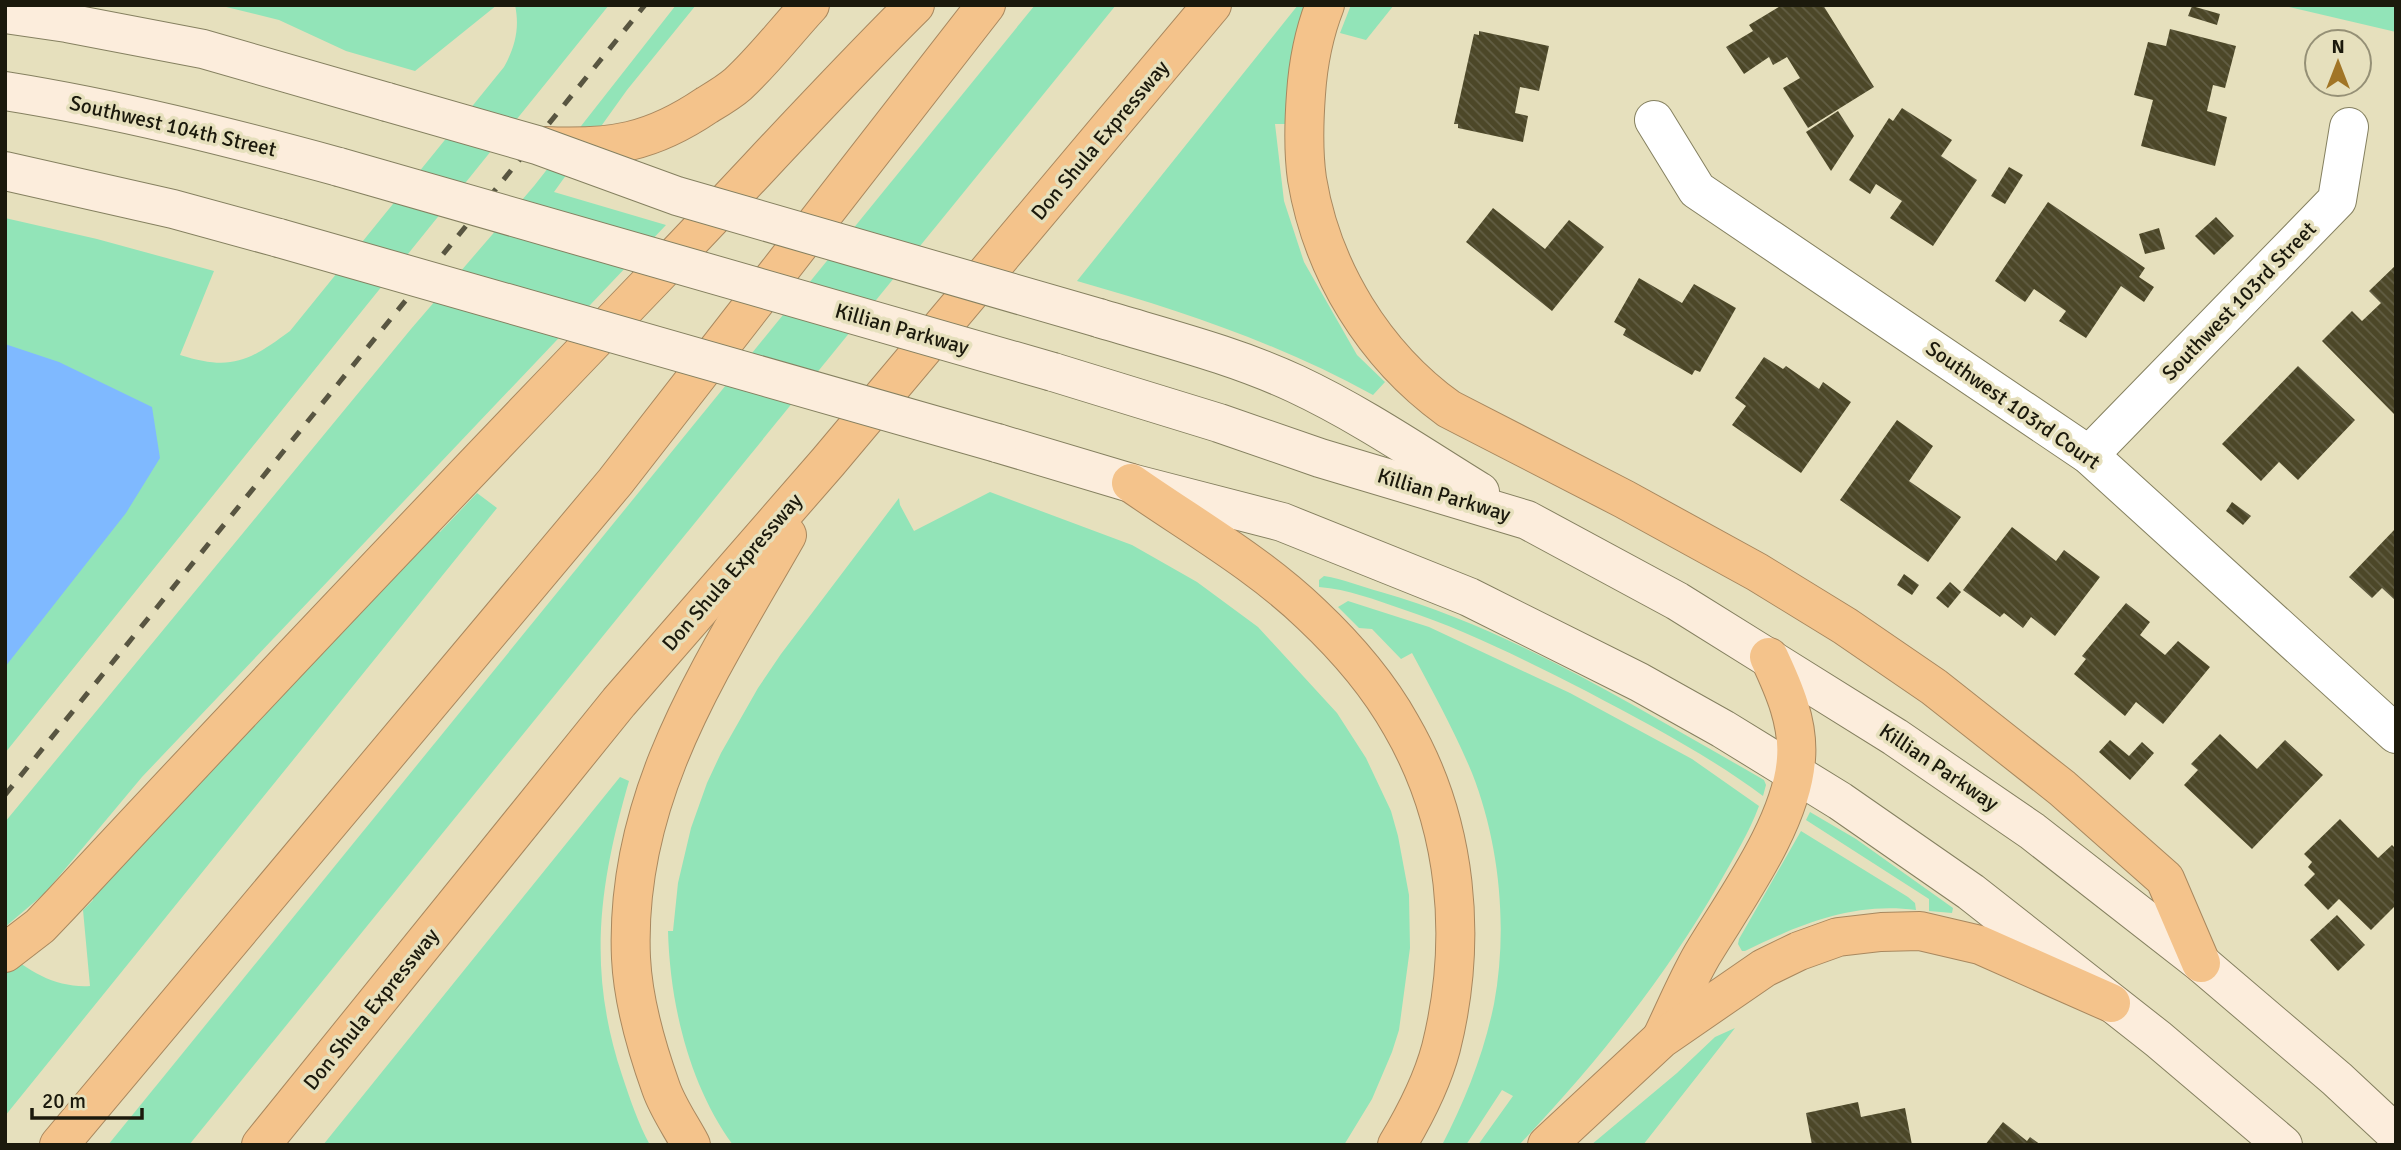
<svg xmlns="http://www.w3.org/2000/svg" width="2401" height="1150" font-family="Signika,sans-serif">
<defs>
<pattern id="building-back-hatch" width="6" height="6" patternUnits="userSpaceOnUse" patternTransform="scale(1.75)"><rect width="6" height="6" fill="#4c4728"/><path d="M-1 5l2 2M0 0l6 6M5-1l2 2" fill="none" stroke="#625e44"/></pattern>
</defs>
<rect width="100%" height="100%" fill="#e6e0bd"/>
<g fill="#92e4b8">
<path d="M 218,5 L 497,5 L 415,71 L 346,51 L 279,20 Z"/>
<path d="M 515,5 L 609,5 L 5,753 L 5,218 L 97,239 L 214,271 L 180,355 C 231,371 248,362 290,331 L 504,67 C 515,47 520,28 515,5 Z"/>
<path d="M 676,5 L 696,5 L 627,90 L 554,192 L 666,225 L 142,777 L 45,893 L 5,927 L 5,822 L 411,329 L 534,186 Z"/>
<path d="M 1035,5 L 1116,5 L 189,1145 L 108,1145 Z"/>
<path d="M 1298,5 L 1308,5 L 1289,124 L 1275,124 L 1284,201 L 1304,262 L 1357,355 L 1385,382 L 1373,395 C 1279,343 1179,310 1077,281 Z"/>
<path d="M 1351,5 L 1394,5 L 1366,40 L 1340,33 Z"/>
<path d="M 2281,5 L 2396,5 L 2396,32 Z"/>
<path d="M 990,492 L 1132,545 L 1197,582 L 1258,627 L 1337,713 L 1366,758 L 1391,811 L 1398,836 L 1409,895 L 1410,948 L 1399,1030 L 1392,1052 L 1372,1099 L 1344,1145 L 733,1145 C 689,1085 670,1004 668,931 L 673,931 L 678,883 L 691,828 L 707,783 L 721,753 L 758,688 L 781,654 L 899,498 L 900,505 L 914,531 Z"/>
<path d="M 477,493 L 497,508 L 5,1116 L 5,950 C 28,972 57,988 90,986 L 83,910 L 93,900 L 92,888 L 430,527 L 440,532 Z"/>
<path d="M 1324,576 C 1343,579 1362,587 1381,592 C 1508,628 1631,704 1745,769 L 1764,780 L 1766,785 L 1763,796 C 1708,755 1648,724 1588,692 C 1527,661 1466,630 1402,609 C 1375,600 1348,589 1319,587 L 1319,580 Z"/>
<path d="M 1348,601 L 1429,627 L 1570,693 L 1692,759 L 1759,806 C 1749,833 1734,857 1720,882 C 1665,978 1595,1065 1519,1145 L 1478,1145 L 1513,1096 L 1502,1090 L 1466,1145 L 1442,1145 C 1465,1101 1484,1053 1494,1004 C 1508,929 1500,844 1472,773 C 1455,732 1433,692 1412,653 L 1401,659 L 1372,629 L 1359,628 L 1338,607 Z"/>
<path d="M 620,777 L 629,781 C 599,885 587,970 622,1075 C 630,1099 638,1123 650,1145 L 323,1145 Z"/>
<path d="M 1810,812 L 1856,839 L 1953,908 L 1952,913 L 1929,911 L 1929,899 L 1806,820 Z"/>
<path d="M 1801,831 L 1908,897 L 1915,903 L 1916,910 C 1852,902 1801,924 1745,951 L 1742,951 L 1738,944 L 1739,939 Z"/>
<path d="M 1735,1028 L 1643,1145 L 1591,1145 L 1677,1073 L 1715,1037 Z"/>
</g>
<path fill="#7fb9ff" d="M 5,344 L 59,362 L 152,407 L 160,458 L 126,513 L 5,667 Z"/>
<g fill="url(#building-back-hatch)">
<path d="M 1782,5 L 1823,5 L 1874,87 L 1808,128 L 1783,88 L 1800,78 L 1787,57 L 1773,65 L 1769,57 L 1744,74 L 1726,47 L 1753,31 L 1749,25 Z"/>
<path d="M 2192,6 L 2220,14 L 2217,25 L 2188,16 Z"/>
<path d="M 2170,29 L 2236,46 L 2225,88 L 2213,85 L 2207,111 L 2227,117 L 2215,166 L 2141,146 L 2153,100 L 2134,95 L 2148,42 L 2166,46 Z"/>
<path d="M 1479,31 L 1549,46 L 1539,91 L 1520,87 L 1515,113 L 1528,116 L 1523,142 L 1458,128 L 1458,124 L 1454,124 L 1474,34 L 1479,35 Z"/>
<path d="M 1902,108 L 1952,140 L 1941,156 L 1977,180 L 1933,246 L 1890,218 L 1902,201 L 1876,184 L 1870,194 L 1849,180 L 1889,118 L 1893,121 Z"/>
<path d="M 1838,111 L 1854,136 L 1831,171 L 1806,132 Z"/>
<path d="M 2009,167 L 2023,175 L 2005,204 L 1991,196 Z"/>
<path d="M 2048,202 L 2145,268 L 2139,277 L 2154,287 L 2144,302 L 2121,286 L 2086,338 L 2059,321 L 2066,311 L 2034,289 L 2025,302 L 1995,281 Z"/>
<path d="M 1493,208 L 1545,249 L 1569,220 L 1604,247 L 1552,311 L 1466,242 Z"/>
<path d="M 2216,217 L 2234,236 L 2214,255 L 2195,236 Z"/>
<path d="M 2159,228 L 2165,249 L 2145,254 L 2139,234 Z"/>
<path d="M 2396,265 L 2396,413 L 2394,414 L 2322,341 L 2352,311 L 2362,321 L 2381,303 L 2369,291 Z"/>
<path d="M 1639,278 L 1682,303 L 1694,284 L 1736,308 L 1700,372 L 1695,370 L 1692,375 L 1623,335 L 1626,329 L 1614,322 Z"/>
<path d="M 1764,357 L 1783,369 L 1786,366 L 1819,389 L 1823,382 L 1851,402 L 1801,473 L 1732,425 L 1746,406 L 1735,398 Z"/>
<path d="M 2298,366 L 2355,420 L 2298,480 L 2279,462 L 2261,481 L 2222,444 Z"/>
<path d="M 1897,420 L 1933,446 L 1909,481 L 1961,517 L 1928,562 L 1840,500 Z"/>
<path d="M 2232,502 L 2251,516 L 2243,525 L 2226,511 Z"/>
<path d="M 2012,527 L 2056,561 L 2064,550 L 2100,577 L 2055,636 L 2031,617 L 2023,628 L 2004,613 L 2000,617 L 1963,590 Z"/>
<path d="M 2396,528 L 2396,601 L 2382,588 L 2372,598 L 2349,577 Z"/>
<path d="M 1904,574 L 1919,585 L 1912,595 L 1897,585 Z"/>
<path d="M 1950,582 L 1961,592 L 1948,608 L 1936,598 Z"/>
<path d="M 2126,603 L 2150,622 L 2140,635 L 2165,655 L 2178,641 L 2210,667 L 2163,724 L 2136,702 L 2125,716 L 2074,674 L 2086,659 L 2082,656 Z"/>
<path d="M 2220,734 L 2257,769 L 2285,740 L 2323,775 L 2252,849 L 2184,785 L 2198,770 L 2191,764 Z"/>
<path d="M 2110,740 L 2129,756 L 2142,742 L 2154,753 L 2130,780 L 2099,752 Z"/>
<path d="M 2340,819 L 2378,858 L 2392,845 L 2396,849 L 2396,905 L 2371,930 L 2339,899 L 2328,910 L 2304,885 L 2315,874 L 2308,867 L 2312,862 L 2304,854 Z"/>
<path d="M 2337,915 L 2365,945 L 2338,971 L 2310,940 Z"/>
<path d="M 1858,1102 L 1861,1117 L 1905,1108 L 1912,1145 L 1812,1145 L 1806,1113 Z"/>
<path d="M 2003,1122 L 2027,1141 L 2030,1137 L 2041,1145 L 1985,1145 Z"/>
</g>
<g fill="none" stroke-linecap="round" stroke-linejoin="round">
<g stroke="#858060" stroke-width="40">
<g id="minor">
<path d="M 1654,120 L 1697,190 L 2089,455 L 2396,734"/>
<path d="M 2089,455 L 2337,200 L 2349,127"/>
</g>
</g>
<g stroke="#858060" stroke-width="40">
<g id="secondary">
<path d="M 5,14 L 67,23 L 203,49 L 387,102"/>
<path d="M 5,91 C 118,109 229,137 339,167"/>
<path d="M 5,171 L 173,209 L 279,238"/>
<path d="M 1099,318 C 1165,338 1234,355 1296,384 C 1360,414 1420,455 1480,492"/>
<path d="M 1053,372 L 1219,423 L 1320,458 L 1527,520 L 1677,601 L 1895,737 L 2032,831 L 2201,963 L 2337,1079 L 2396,1134"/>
<path d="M 997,443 L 1131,483 L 1282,522 L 1469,597 L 1639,682 L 1723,729 L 1840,801 L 1971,892 L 2158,1039 L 2283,1145"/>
</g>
</g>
<g stroke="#a8885f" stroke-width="40">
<g id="motorway">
<path d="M 1325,5 C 1314,33 1308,64 1306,94 C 1304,121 1303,151 1307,179 C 1322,270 1374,355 1449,409 L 1624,499 L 1757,572 L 1845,626 L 1934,687 L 2062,788 L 2165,879 L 2201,963"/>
<path d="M 545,146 C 611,149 651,143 707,105 C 717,99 729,92 738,84 C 764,60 786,31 810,5"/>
<path d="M 1131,483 C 1191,525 1258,563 1311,614 C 1345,646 1378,684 1401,725 C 1458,823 1468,940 1441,1048 C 1432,1082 1415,1115 1397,1145"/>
<path d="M 5,953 L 40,926 L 61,904 C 259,691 459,481 661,271 C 746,183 828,91 915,5"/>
<path d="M 1662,1037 C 1675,1010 1687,981 1702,955 C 1735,900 1792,823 1796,759 C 1799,723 1784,689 1769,657"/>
<path d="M 59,1145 L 615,482 L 986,5"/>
<path d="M 261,1145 L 619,702 L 828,462 L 1212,5"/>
<path d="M 691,1145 C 681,1126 668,1108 661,1088 C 647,1049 633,1000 631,958 C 624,796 710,670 787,535"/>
<path d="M 1547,1145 L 1661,1039 L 1764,968 L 1799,951 L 1838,937 L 1881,932 L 1920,931 L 1980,945 L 2111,1003"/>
</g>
</g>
<use href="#minor" stroke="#fff" stroke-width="38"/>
<use href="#secondary" stroke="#fceddc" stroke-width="38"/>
<use href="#motorway" stroke="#f4c38b" stroke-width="38"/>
<path stroke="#585541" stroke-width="5" stroke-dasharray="12 12" stroke-linecap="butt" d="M 5,795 L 645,5"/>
<g stroke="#858060" stroke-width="40" stroke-linecap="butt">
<g id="secondary-bridge">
<path d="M 387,102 L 537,145 L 677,196 L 1099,318"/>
<path d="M 339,167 L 1053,372"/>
<path d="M 279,238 L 997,443"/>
</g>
</g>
<use href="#secondary-bridge" stroke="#fceddc" stroke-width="38"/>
</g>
<g text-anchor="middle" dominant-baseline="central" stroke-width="7" stroke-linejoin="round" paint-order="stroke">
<g font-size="21" fill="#1b190c" stroke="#e6e0bd">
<text transform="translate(173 126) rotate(13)">Southwest 104th Street</text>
<text transform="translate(1100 140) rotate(-50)">Don Shula Expressway</text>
<text transform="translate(2239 301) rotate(-46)">Southwest 103rd Street</text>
<text transform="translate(902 329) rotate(16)">Killian Parkway</text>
<text transform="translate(2013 405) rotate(35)">Southwest 103rd Court</text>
<text transform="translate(1444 495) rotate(17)">Killian Parkway</text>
<text transform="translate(732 572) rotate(-49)">Don Shula Expressway</text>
<text transform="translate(1939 767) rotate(34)">Killian Parkway</text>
<text transform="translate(371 1009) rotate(-51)">Don Shula Expressway</text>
</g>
</g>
<rect width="2401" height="1150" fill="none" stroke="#1b190c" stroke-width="14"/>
<g transform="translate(2338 63)"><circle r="33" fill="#e6e0bd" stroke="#959076" stroke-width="2"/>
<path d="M0-5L12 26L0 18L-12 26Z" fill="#a17526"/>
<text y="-10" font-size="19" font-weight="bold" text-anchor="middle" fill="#1b190c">N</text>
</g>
<path d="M32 1108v10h110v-10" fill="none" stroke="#1b190c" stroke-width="3.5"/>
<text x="42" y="1108" font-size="21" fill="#1b190c" stroke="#e6e0bd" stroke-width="5" paint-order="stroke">20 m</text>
</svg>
